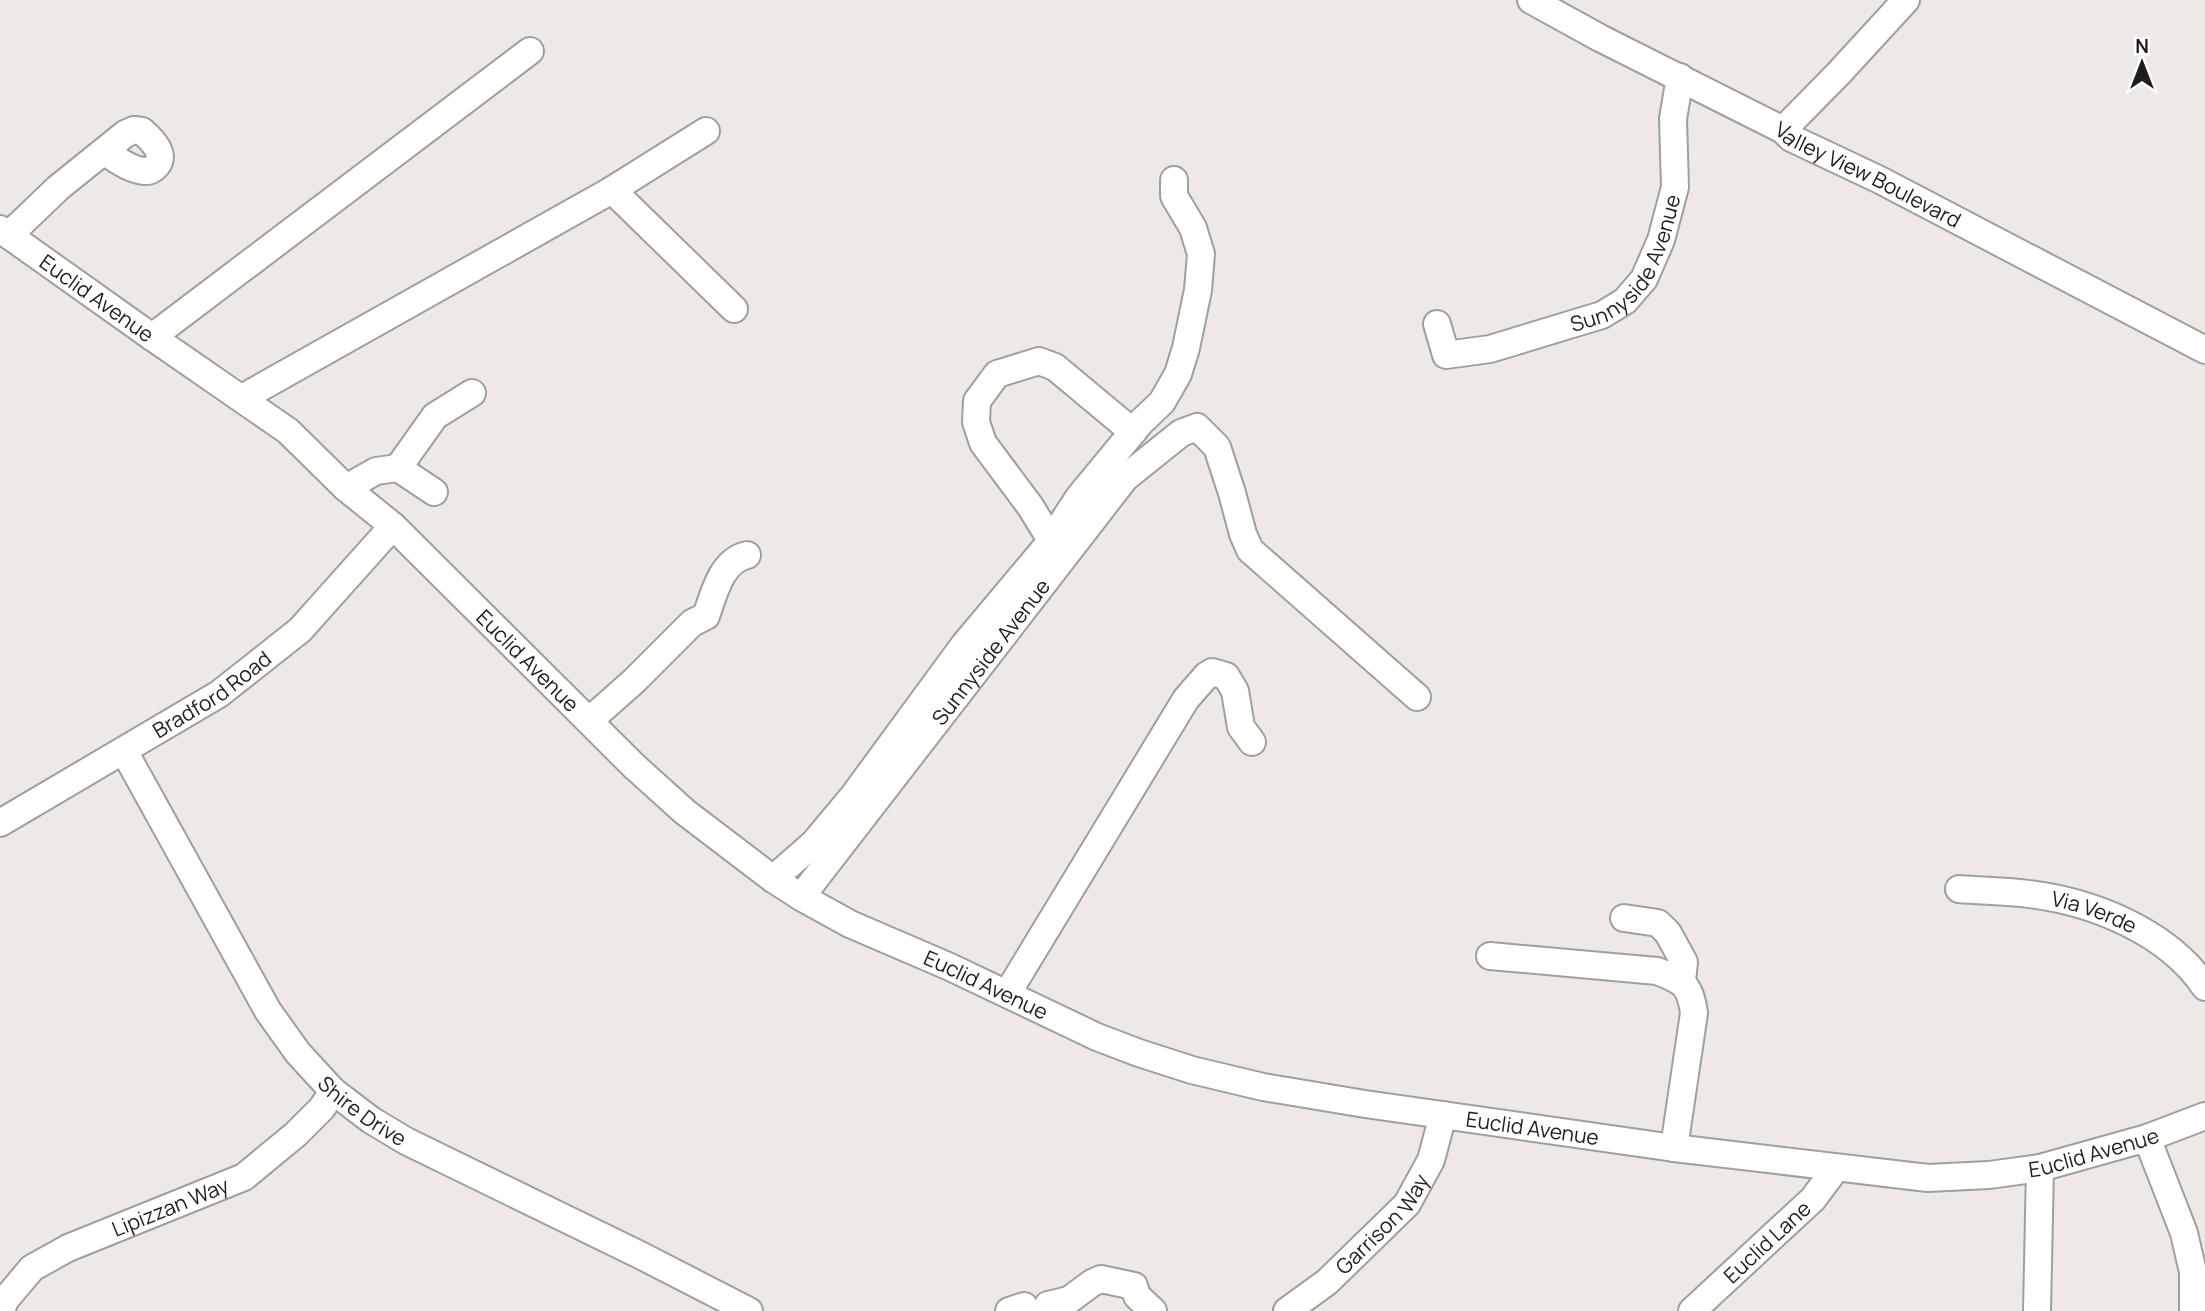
<svg xmlns="http://www.w3.org/2000/svg" width="2205" height="1311" font-family="Manrope,sans-serif">
<rect width="100%" height="100%" fill="#efe9e5"/>
<g fill="none" stroke-linecap="round" stroke-linejoin="round">
<g stroke="#9f9f9f" stroke-width="30">
<g id="minor">
<path id="s1" d="M 1531,0 L 1600,38 L 1783,130 L 1791,138 L 1880,180 L 2205,350"/>
<path d="M 1783,130 L 1839,73 L 1906,0"/>
<path d="M 612,190 L 734,309"/>
<path id="s2" d="M 0,229 L 152,337 L 288,431 L 346,488 L 393,526 L 634,766 L 685,812 L 773,879 L 801,897 L 850,924 L 950,967 L 1097,1037 L 1139,1053 L 1192,1070 L 1263,1087 L 1365,1104 L 1674,1148 L 1928,1178 L 1989,1175 L 2040,1168 L 2147,1138 L 2205,1116"/>
<path d="M 9,235 L 58,188 L 125,134 L 134,130 L 142,131 C 152,140 169,156 154,168 C 150,171 149,171 144,171 C 130,170 114,158 104,151"/>
<path id="s3" d="M 1437,324 L 1446,355 L 1490,349 L 1602,315 L 1625,301 L 1644,279 L 1661,240 L 1675,187 L 1673,119 L 1680,77"/>
<path d="M 152,337 L 530,51"/>
<path d="M 242,398 L 612,190 L 706,131"/>
<path d="M 398,468 L 435,416 L 472,393"/>
<path d="M 346,488 L 376,471 L 398,468 L 434,492"/>
<path d="M 1051,540 L 1030,506 L 983,443 L 976,422 L 977,401 L 997,374 L 1039,361 L 1055,367 L 1133,432"/>
<path d="M 590,720 L 634,681 L 692,623 L 706,616 C 714,594 721,561 747,555"/>
<path id="s4" d="M 124,751 L 268,1011 L 298,1053 L 333,1091 L 371,1120 L 406,1141 L 640,1255 L 749,1311"/>
<path id="s5" d="M 0,823 L 219,694 L 300,630 L 393,526"/>
<path d="M 773,879 L 814,843 L 854,795 L 964,645 L 1047,546 L 1079,497 L 1141,422 L 1162,402 L 1178,374 L 1186,348 L 1198,290 L 1201,254 L 1193,228 L 1174,196 L 1174,180"/>
<path id="s6" d="M 1959,889 C 1982,891 2006,891 2029,894 C 2094,902 2168,932 2205,987"/>
<path id="s7" d="M 801,897 L 1125,478 L 1181,433 L 1197,427 L 1217,447 L 1232,493 L 1243,534 L 1250,550 L 1417,697"/>
<path d="M 1624,918 L 1658,923 L 1668,933 L 1684,962 L 1682,981"/>
<path d="M 1490,956 L 1657,971 C 1683,981 1690,984 1694,1013 L 1674,1148"/>
<path d="M 1007,994 L 1186,699 L 1207,675 L 1212,672 L 1226,676 L 1235,691 L 1241,727 L 1252,742"/>
<path d="M 2147,1138 L 2184,1233 L 2193,1272 L 2193,1311"/>
<path d="M 1048,1305 L 1069,1300 L 1092,1283 L 1101,1279 L 1134,1286 L 1137,1296 L 1153,1311"/>
<path id="s8" d="M 1,1311 L 5,1300 L 32,1268 L 68,1248 L 244,1177 L 296,1134 L 322,1108 L 333,1091"/>
<path d="M 1009,1311 L 1024,1306"/>
<path id="s9" d="M 1287,1311 L 1327,1282 L 1407,1204 L 1431,1160 L 1443,1115"/>
<path id="s10" d="M 1692,1311 L 1813,1199 L 1836,1168"/>
<path d="M 2037,1311 L 2040,1168"/>
</g>
</g>
<use href="#minor" stroke="#fff" stroke-width="26"/>
</g>
<g text-anchor="middle" dominant-baseline="central" stroke-width="5" stroke-linejoin="round" paint-order="stroke">
<g font-size="21" fill="#1e1e1e" stroke="#fff">
<text stroke="none"><textPath href="#s1" startOffset="380">Valley View Boulevard</textPath></text>
<text stroke="none"><textPath href="#s3" startOffset="250">Sunnyside Avenue</textPath></text>
<text stroke="none"><textPath href="#s2" startOffset="119">Euclid Avenue</textPath></text>
<text stroke="none"><textPath href="#s7" startOffset="310">Sunnyside Avenue</textPath></text>
<text stroke="none"><textPath href="#s2" startOffset="684">Euclid Avenue</textPath></text>
<text stroke="none"><textPath href="#s5" startOffset="248">Bradford Road</textPath></text>
<text stroke="none"><textPath href="#s6" startOffset="138">Via Verde</textPath></text>
<text stroke="none"><textPath href="#s2" startOffset="1251">Euclid Avenue</textPath></text>
<text stroke="none"><textPath href="#s4" startOffset="436">Shire Drive</textPath></text>
<text stroke="none"><textPath href="#s2" startOffset="1820">Euclid Avenue</textPath></text>
<text stroke="none"><textPath href="#s2" startOffset="2387">Euclid Avenue</textPath></text>
<text stroke="none"><textPath href="#s8" startOffset="205">Lipizzan Way</textPath></text>
<text stroke="none"><textPath href="#s9" startOffset="130">Garrison Way</textPath></text>
<text stroke="none"><textPath href="#s10" startOffset="102">Euclid Lane</textPath></text>
</g>
</g>
<g transform="translate(2142 63)" stroke="#ffffff" stroke-width="5" paint-order="stroke">
<path d="M0-5L12 26L0 18L-12 26Z" fill="#1e1e1e"/>
<text y="-10" font-size="19" font-weight="bold" text-anchor="middle" fill="#1e1e1e">N</text>
</g>
</svg>
